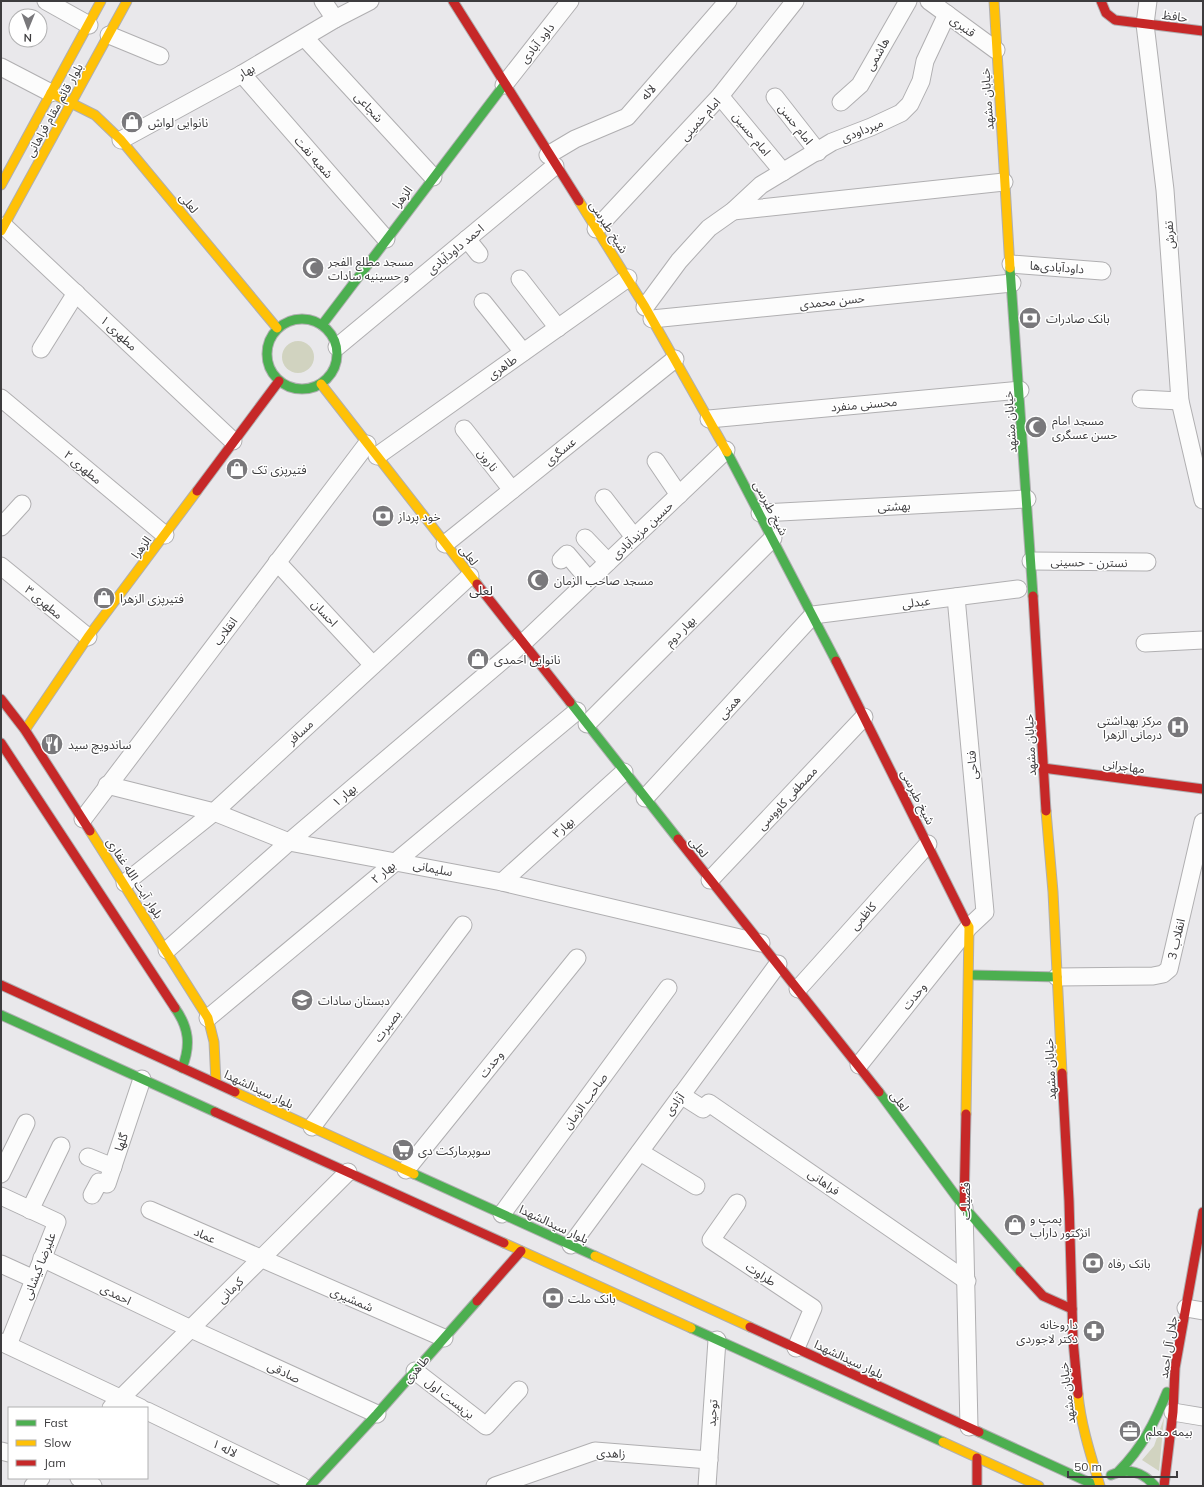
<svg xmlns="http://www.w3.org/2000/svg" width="1204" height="1487" font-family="Mulish,'Noto Sans Arabic',sans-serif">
<rect width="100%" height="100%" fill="#e9e8eb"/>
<g fill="#d1d3c0">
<circle cx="298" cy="357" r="16"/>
<path d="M 1164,1418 L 1159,1471 L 1142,1460 L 1154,1446 Z"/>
</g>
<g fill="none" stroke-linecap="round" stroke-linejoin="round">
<g stroke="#b0afb1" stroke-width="19">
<g id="street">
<path d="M 46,1 L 89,25"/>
<path d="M 323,1 L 335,19"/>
<path d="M 929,1 L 996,50"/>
<path d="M 1148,1 L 1145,24 L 1165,190 L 1180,401 L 1203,500"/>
<path d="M 109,35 L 160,56"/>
<path d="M 305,38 L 433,177"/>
<path d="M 1,67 L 51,93"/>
<path d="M 242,74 L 386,239"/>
<path d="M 504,85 L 570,1"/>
<path d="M 720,96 L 783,172"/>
<path d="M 775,97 L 818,152"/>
<path d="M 841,102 L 860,85 L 908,1"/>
<path d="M 121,140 L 242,74 L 335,19 L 370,1"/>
<path d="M 548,155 L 575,139 L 627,117 L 728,1"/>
<path d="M 733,211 L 1004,182"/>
<path d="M 4,226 L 233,441"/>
<path d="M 596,229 L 720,96 L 795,1"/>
<path d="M 467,239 L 479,254"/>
<path d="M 1011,264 L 1102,271"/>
<path d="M 520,279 L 558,328"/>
<path d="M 483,302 L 523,352"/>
<path d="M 645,307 L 679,261 L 709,228 L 733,211 L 761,185 L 832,142 L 871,127 L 901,113 L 910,104 L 921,81 L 925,61 L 947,14"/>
<path d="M 652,319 L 1012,283"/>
<path d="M 337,347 L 555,166"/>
<path d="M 41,349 L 76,293"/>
<path d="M 1,398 L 165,535"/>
<path d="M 1141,399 L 1180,401"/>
<path d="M 709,419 L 1020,390"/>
<path d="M 464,429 L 512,490"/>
<path d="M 377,456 L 628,278"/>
<path d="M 656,461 L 679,495"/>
<path d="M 604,498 L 634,537"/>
<path d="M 760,513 L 1027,499"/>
<path d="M 1,527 L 22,504"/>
<path d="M 585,538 L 608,562"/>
<path d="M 445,544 L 675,359"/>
<path d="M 561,560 L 567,554 L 589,580"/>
<path d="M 1031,561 L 1147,562"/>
<path d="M 277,562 L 373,665"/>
<path d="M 1,566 L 88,637"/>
<path d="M 1145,643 L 1203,640"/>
<path d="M 587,724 L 773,538"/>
<path d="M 107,785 L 214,812 L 289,842 L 502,882 L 761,943"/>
<path d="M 645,798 L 813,615 L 1018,589"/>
<path d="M 83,819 L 367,444"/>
<path d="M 710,880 L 864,717"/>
<path d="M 502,882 L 624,772"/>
<path d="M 125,883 L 214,812 L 470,576"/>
<path d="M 167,950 L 289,842 L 523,643 L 726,450"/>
<path d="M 1057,977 L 1153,976 L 1163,974 L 1169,969 L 1203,822"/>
<path d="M 798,989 L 928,844"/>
<path d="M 208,1018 L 577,711"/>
<path d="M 859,1065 L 969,927 L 985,912 L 956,597"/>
<path d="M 681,1095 L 703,1109 L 709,1103 L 967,1281"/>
<path d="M 312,1127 L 463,925"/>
<path d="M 640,1152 L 696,1186"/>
<path d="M 88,1157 L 113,1167"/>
<path d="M 406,1170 L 577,958"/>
<path d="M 1,1174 L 26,1123"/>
<path d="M 92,1195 L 99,1182 L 107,1184 L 142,1079"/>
<path d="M 1,1196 L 57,1222 L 8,1345"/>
<path d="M 737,1203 L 711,1240 L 813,1308 L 796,1348"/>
<path d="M 964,1207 L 969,1427"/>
<path d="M 30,1210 L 61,1146"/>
<path d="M 150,1210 L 444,1338"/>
<path d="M 502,1214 L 668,988"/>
<path d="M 571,1245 L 778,964"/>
<path d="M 42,1258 L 191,1329 L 377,1414"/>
<path d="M 1,1264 L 34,1279"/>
<path d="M 1186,1308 L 1203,1311"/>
<path d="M 1,1342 L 141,1408"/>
<path d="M 415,1371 L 486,1426 L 519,1390"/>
<path d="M 111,1408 L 348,1172"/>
<path d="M 147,1411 L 302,1486"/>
<path d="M 1173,1412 L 1203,1417"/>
<path d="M 1,1451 L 9,1453"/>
<path d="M 79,1478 L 93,1486"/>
<path d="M 33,1486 L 41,1478"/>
<path d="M 495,1486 L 595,1451 L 709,1460"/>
<path d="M 707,1486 L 717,1340"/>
</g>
</g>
<g stroke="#b0afb1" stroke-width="11">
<g id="fast">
<path d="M 1010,268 L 1033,596"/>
<circle cx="302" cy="354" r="35"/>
<path d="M 322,325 L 504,85"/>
<path d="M 727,452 L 836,661"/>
<path d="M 570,702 L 678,839"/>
<path d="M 970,975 L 1057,977"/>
<path d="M 175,1008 C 189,1028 191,1045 182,1068"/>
<path d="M 1,1015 L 215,1112"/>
<path d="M 879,1092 L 964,1207 L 1020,1271"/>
<path d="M 414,1174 L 595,1256"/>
<path d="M 691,1328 L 943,1442"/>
<path d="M 979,1432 L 1097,1486"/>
<path d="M 1119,1471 C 1142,1448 1155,1422 1167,1392"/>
<path d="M 1111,1475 C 1128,1467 1143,1472 1155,1486"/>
<path d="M 310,1486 L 377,1414 L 477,1301"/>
</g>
</g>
<g stroke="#b0afb1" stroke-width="11">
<g id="slow">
<path d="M 994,1 L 1010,268"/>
<path d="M 51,93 L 95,115 L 121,140 L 277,328"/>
<path d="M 1,185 L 101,1"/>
<path d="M 579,201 L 645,307 L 727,452"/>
<path d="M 1,231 L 127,1"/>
<path d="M 321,384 L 477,584"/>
<path d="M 25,730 L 88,637 L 197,491"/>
<path d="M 1046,811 L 1053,892 L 1062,1073"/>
<path d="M 90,831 L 208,1018 L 214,1042 L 216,1083"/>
<path d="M 235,1092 L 414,1174"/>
<path d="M 966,1114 L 969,927 L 966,922"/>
<path d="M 504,1243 L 691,1328"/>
<path d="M 595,1256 L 750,1327"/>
<path d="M 1078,1394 C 1081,1426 1091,1456 1100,1486"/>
<path d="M 943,1442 L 1039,1486"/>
</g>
</g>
<g stroke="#b0afb1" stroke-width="11">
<g id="jam">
<path d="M 453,1 L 579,201"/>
<path d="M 1101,1 L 1106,13 L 1115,20 L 1203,31"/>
<path d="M 197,491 L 279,381"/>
<path d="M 477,584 L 570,702"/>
<path d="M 1033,596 L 1046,811"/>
<path d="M 836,661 L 966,922"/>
<path d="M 1,699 L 25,730 L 90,831"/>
<path d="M 1,743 L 175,1008"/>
<path d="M 1043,768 L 1203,789"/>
<path d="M 678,839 L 879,1092"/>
<path d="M 1,985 L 235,1092"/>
<path d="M 1062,1073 L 1069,1201 L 1073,1340 L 1078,1394"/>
<path d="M 215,1112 L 504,1243"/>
<path d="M 964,1207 L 966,1114"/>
<path d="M 1020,1271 L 1043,1296 L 1072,1309"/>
<path d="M 477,1301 L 521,1251"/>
<path d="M 750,1327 L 979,1432"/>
<path d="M 977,1458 L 977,1486"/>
<path d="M 1164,1486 L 1173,1412 L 1175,1368 L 1203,1212"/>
</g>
</g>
<use href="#street" stroke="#fcfcfc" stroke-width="17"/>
<use href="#fast" stroke="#4caf50" stroke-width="9"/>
<use href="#slow" stroke="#ffc107" stroke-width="9"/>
<use href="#jam" stroke="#c62828" stroke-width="9"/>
</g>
<defs>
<g id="shop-disc" transform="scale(1.15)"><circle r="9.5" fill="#79787b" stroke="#fff"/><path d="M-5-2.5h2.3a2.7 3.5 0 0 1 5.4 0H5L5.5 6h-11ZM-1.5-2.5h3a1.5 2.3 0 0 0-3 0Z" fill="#fff"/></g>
<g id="mosque-disc" transform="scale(1.15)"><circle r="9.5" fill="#79787b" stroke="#fff"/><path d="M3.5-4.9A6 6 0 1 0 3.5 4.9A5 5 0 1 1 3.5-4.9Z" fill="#fff"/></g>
<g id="bank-disc" transform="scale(1.15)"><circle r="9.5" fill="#79787b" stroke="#fff"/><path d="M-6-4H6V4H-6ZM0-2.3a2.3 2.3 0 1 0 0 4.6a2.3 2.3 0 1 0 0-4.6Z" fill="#fff"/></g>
<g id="hospital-disc" transform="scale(1.15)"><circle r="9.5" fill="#79787b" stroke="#fff"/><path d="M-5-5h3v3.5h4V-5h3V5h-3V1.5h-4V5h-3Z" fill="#fff"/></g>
<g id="restaurant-disc" transform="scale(1.15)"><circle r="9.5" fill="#79787b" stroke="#fff"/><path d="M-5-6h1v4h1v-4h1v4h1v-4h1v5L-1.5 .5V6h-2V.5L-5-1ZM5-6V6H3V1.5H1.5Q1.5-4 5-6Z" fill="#fff"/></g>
<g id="school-disc" transform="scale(1.15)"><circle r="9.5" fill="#79787b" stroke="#fff"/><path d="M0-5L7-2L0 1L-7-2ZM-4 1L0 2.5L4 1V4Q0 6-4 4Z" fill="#fff"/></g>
<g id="supermarket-disc" transform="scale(1.15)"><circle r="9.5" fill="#79787b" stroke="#fff"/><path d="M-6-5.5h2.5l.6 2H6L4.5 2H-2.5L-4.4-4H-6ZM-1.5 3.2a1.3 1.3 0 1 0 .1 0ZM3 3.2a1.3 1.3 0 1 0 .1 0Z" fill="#fff"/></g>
<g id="pharmacy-disc" transform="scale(1.15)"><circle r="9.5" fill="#79787b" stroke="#fff"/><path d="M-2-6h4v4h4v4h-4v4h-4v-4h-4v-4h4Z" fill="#fff"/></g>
<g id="office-disc" transform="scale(1.15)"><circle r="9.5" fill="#79787b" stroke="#fff"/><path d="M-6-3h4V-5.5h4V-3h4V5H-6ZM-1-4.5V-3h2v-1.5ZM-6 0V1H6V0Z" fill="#fff"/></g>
</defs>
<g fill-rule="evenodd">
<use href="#shop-disc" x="132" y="122"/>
<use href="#mosque-disc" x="313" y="268"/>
<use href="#bank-disc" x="1030" y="318"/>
<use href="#mosque-disc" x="1036" y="427"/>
<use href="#shop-disc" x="237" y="469"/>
<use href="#bank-disc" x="383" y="516"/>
<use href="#mosque-disc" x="538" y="580"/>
<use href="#shop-disc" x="104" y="598"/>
<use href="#shop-disc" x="478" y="659"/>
<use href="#hospital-disc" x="1178" y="727"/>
<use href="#restaurant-disc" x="52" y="744"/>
<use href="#school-disc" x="302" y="1000"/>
<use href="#supermarket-disc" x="403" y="1150"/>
<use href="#shop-disc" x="1015" y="1225"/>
<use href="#bank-disc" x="1093" y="1263"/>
<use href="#bank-disc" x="553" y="1298"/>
<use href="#pharmacy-disc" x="1094" y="1331"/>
<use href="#office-disc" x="1130" y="1431"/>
</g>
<g text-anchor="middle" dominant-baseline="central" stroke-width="3" stroke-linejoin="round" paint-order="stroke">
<g font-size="12" fill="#3d3c3e" stroke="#fff">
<text transform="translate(1175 16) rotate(8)">حافظ</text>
<text transform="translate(963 26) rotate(36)">قنبری</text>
<text transform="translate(537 43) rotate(-52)">داود آبادی</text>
<text transform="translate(877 54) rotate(-60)">هاشمی</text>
<text transform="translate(246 71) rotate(-30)">بهار</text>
<text transform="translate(648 92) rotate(-49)">لاله</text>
<text transform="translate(987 99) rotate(-94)">خیابان مشهد</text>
<text transform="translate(369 107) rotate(47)">شجاعی</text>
<text transform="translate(54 110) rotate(-61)">بلوار قائم مقام فراهانی</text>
<text transform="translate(700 119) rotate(-48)">امام خمینی</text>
<text transform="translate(796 124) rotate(52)">امام حسن</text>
<text transform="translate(862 130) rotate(-22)">میرداودی</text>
<text transform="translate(752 134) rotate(51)">امام حسین</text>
<text transform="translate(314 157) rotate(49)">شعبه نفت</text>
<text transform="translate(402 197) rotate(-53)">الزهرا</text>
<text transform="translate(189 203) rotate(50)">لعلی</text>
<text transform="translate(609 227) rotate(57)">شیخ طبرسی</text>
<text transform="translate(1169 235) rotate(-94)">تفرش</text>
<text transform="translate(455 249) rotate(-40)">احمد داودآبادی</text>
<text transform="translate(1057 267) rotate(4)">داودآبادی‌ها</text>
<text transform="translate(832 301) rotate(-6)">حسن محمدی</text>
<text transform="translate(119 333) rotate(43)">مطهری ۱</text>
<text transform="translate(502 367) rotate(-35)">طاهری</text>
<text transform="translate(864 404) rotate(-5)">محسنی منفرد</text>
<text transform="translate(1010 422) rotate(-94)">خیابان مشهد</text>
<text transform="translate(560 451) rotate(-39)">عسگری</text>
<text transform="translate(488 460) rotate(52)">نارون</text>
<text transform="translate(83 467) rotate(40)">مطهری ۲</text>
<text transform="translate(894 506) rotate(-3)">بهشتی</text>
<text transform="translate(771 508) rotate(62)">شیخ طبرسی</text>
<text transform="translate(642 530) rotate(-43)">حسین مزیدآبادی</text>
<text transform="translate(141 547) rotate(-53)">الزهرا</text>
<text transform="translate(469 555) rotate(52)">لعلی</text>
<text transform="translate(1089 562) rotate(1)">نسترن - حسینی</text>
<text transform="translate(44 602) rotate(40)">مطهری ۳</text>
<text transform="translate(916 602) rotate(-7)">عبدلی</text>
<text transform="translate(325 613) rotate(47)">احسان</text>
<text transform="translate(225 631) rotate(-53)">انقلاب</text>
<text transform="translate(680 631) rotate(-45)">بهار دوم</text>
<text transform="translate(729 707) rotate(-48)">همتی</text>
<text transform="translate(300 732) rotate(-43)">مسافر</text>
<text transform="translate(1030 745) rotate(-93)">خیابان مشهد</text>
<text transform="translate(972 765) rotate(-95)">فتاحی</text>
<text transform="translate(1124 766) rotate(8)">مهاجرانی</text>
<text transform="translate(344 795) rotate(-40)">بهار ۱</text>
<text transform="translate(918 797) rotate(63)">شیخ طبرسی</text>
<text transform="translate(787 798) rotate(-47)">مصطفی کاووسی</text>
<text transform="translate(563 827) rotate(-42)">بهار۳</text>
<text transform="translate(699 847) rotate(51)">لعلی</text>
<text transform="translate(433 868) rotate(11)">سلیمانی</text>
<text transform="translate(383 872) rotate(-40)">بهار ۲</text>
<text transform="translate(135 878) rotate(57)">بلوار آیت الله غفاری</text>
<text transform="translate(863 916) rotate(-48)">کاظمی</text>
<text transform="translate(1176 939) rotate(-77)">انقلاب 3</text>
<text transform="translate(914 996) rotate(-51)">وحدت</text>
<text transform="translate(387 1026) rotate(-53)">بصیرت</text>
<text transform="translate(491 1064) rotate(-51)">وحدت</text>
<text transform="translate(1050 1069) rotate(-93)">خیابان مشهد</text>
<text transform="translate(259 1089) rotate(25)">بلوار سیدالشهدا</text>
<text transform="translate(585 1101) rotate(-54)">صاحب الزمان</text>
<text transform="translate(900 1101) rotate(53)">لعلی</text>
<text transform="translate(674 1104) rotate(-54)">آزادی</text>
<text transform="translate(121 1142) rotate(-71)">گلها</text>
<text transform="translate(824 1182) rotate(35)">فراهانی</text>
<text transform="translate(965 1201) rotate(-90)">فضیلت</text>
<text transform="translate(554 1224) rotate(25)">بلوار سیدالشهدا</text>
<text transform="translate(205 1235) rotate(24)">عماد</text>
<text transform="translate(39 1266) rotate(-69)">علیرضا کیشانی</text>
<text transform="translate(761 1274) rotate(33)">طراوت</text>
<text transform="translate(230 1290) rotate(-45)">کرمانی</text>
<text transform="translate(116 1294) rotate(26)">احمدی</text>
<text transform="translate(352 1299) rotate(23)">شمشیری</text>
<text transform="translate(1168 1347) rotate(-81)">جلال آل احمد</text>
<text transform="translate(849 1359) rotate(25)">بلوار سیدالشهدا</text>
<text transform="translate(416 1369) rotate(-48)">طاهری</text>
<text transform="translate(284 1372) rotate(25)">صادقی</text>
<text transform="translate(1067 1393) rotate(-97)">خیابان مشهد</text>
<text transform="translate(450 1398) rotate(38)">بن‌بست اول</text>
<text transform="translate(712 1413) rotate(-86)">توحید</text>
<text transform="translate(225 1448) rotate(26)">لاله ۱</text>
<text transform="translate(611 1453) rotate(2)">زاهدی</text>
</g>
<g font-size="12" fill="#3d3c3e" stroke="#fff" text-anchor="start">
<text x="148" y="122">نانوایی لواش</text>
<text x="328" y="261">مسجد مطلع الفجر<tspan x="328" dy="14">و حسینیه سادات</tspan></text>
<text x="1046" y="318">بانک صادرات</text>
<text x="1052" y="420">مسجد امام<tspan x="1052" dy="14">حسن عسگری</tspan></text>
<text x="252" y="469">فتیرپزی تک</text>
<text x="398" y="516">خود پرداز</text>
<text x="554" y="580">مسجد صاحب الزمان</text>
<text x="120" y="598">فتیرپزی الزهرا</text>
<text x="494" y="659">نانوایی احمدی</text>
<text x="1162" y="720" text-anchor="end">مرکز بهداشتی<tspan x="1162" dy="14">درمانی الزهرا</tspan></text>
<text x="68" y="744">ساندویچ سید</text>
<text x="318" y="1000">دبستان سادات</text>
<text x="418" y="1150">سوپرمارکت دی</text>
<text x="1030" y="1218">پمپ و<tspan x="1030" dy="14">انژکتور داراب</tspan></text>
<text x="1108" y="1263">بانک رفاه</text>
<text x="568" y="1298">بانک ملت</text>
<text x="1078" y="1324" text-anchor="end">داروخانه<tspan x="1078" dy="14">دکتر لاجوردی</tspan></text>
<text x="1146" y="1431">بیمه معلم</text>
</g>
<g font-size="13" fill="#303033" stroke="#fff">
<text x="481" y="590">لعلی</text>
</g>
</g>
<rect width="1204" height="1487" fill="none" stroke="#3d3c3e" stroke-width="4"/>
<rect x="8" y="1407" width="140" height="72" fill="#ffffff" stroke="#b1b1b2"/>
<rect x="16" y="1420" width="20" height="6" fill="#4caf50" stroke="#b1b1b2"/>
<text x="44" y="1427" font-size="12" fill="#3d3c3e">Fast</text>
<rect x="16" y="1440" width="20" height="6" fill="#ffc107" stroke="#b1b1b2"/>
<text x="44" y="1447" font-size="12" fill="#3d3c3e">Slow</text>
<rect x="16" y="1460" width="20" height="6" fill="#c62828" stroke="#b1b1b2"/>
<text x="44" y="1467" font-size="12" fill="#3d3c3e">Jam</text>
<g transform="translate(28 28) rotate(181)"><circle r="19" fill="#ffffff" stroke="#b1b1b2"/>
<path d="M0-3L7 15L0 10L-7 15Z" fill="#79787b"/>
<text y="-6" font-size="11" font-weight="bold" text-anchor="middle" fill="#3d3c3e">N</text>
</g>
<path d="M1068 1471v6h109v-6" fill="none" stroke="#3d3c3e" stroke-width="2"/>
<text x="1074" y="1471" font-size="12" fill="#3d3c3e" stroke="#ffffff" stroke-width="3" paint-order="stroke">50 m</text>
</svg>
